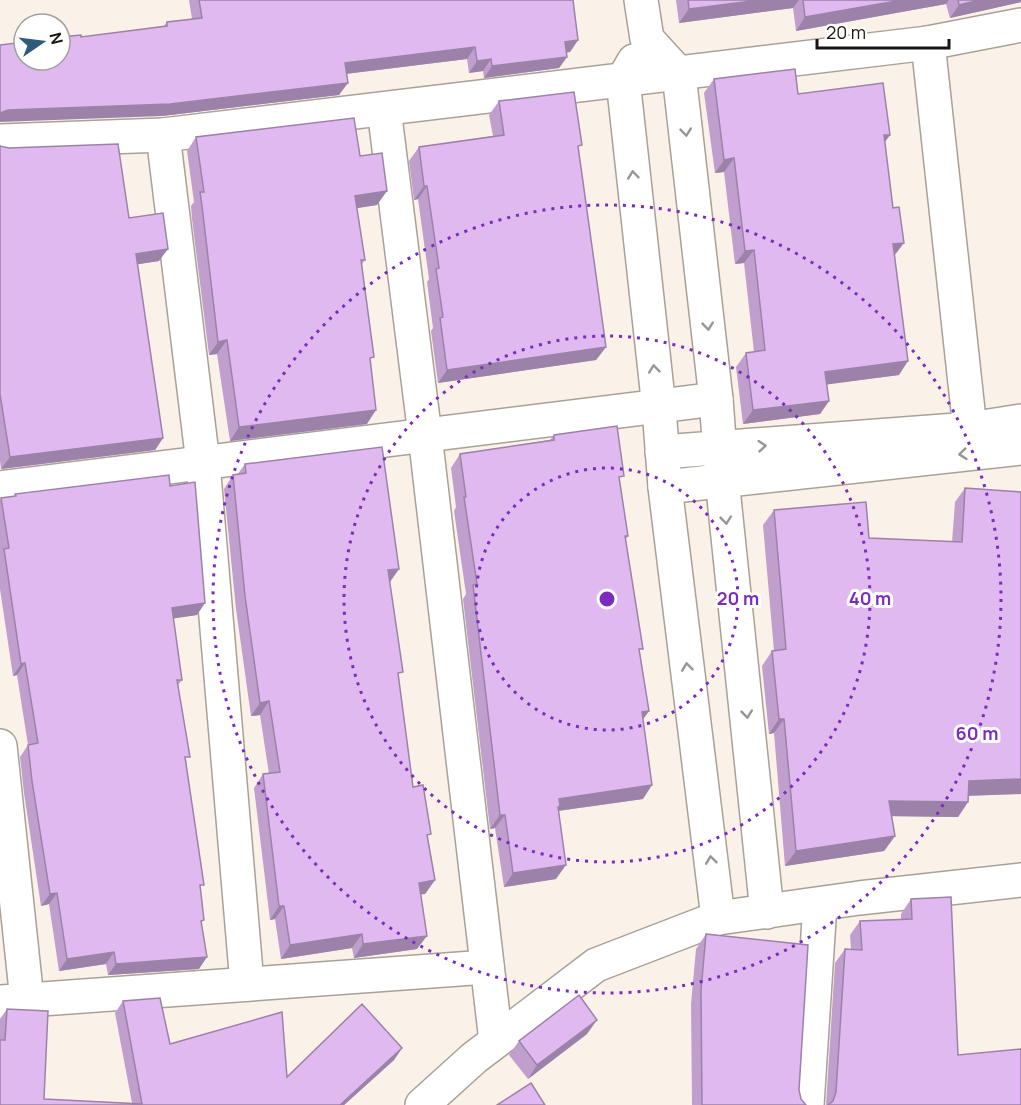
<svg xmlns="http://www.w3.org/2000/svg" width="1021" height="1105" font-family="Manrope,sans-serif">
<rect width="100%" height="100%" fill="#faf2e8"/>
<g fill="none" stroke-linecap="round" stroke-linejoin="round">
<g stroke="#a9a198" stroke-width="36">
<g id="minor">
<path d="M 641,0 L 647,39 L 679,74 L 716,399 L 722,479 L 767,912"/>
<path d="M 928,43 L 970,429"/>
<path d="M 634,61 L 623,80 L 659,408 L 665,487 L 718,918"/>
<path d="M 384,109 L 425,435 L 496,1041"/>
<path d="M 163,135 L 203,463 L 247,984"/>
<path d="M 0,141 L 163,135 L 928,43 L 1021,25"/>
<path d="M 662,452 L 970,429 L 1021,421"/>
<path d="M 665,487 L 1021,448"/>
<path d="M 0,488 L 716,399"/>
<path d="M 0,746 L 27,1000"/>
<path d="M 0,1002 L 487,967"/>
<path d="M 422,1105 L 474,1058 L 596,965 L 718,918 L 859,898 L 1021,880"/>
<path d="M 807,1105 L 820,904"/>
</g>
</g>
<use href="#minor" stroke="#fff" stroke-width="33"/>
</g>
<g fill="#c09fce">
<path d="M 189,0 L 573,0 L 578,40 L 570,52 L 567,52 L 567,57 L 559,68 L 484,78 L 483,71 L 469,73 L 467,59 L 346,74 L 339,95 L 162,116 L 81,37 L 164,26 L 167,22 L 192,19 Z"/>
<path d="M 676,0 L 1021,0 L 1021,2 L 950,18 L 946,4 L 796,31 L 793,8 L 679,23 Z"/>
<path d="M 714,79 L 798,94 L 890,135 L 885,142 L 894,256 L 899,375 L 827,384 L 829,401 L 820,414 L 743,424 L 736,367 L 746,353 L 754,352 L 744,263 L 735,264 L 724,172 L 715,173 L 704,93 Z"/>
<path d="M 499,101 L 578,150 L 606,347 L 596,360 L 438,383 L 431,331 L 433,328 L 427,282 L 429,279 L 418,199 L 414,200 L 409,161 L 419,147 L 493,136 L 489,115 Z"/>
<path d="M 196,137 L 360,156 L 377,205 L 357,208 L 365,260 L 362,264 L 370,363 L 367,424 L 230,441 L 217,354 L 209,355 L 192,219 L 191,206 L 194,202 L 187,151 Z"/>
<path d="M 0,146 L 129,218 L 159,261 L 137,264 L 163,438 L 155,450 L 1,469 L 0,461 Z"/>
<path d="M 554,435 L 620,483 L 628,536 L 626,539 L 640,653 L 649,711 L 643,719 L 643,799 L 558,811 L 556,879 L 504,887 L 495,828 L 490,829 L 463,599 L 466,594 L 454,511 L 456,507 L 451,468 L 460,454 L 550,440 Z"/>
<path d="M 245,464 L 399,569 L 389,582 L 398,679 L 413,787 L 428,838 L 435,880 L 425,894 L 420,894 L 417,949 L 354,958 L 352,948 L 281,959 L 275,919 L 270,920 L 254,788 L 263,774 L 269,774 L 260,715 L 251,716 L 236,609 L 224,489 L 233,475 L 237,475 Z"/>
<path d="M 170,486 L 197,615 L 173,618 L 182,680 L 178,685 L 200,889 L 202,924 L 199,969 L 108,975 L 106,964 L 59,971 L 49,904 L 41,906 L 24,793 L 20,757 L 28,745 L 17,675 L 13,676 L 0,589 L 0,500 L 1,498 L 14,496 L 15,494 Z"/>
<path d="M 965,488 L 1021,492 L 1021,794 L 969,796 L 968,802 L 958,817 L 892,816 L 895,836 L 884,851 L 785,866 L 774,733 L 769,734 L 762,666 L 772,651 L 774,651 L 763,525 L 774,510 L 869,538 L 952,542 L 955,502 Z"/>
<path d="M 911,899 L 958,1055 L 1021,1105 L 826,1105 L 835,963 L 845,949 L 851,949 L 850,935 L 860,921 L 901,919 L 901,914 Z"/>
<path d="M 706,934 L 799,1090 L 801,1099 L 806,1105 L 692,1105 L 691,1004 L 696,949 Z"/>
<path d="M 123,1001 L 170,1044 L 287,1077 L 402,1048 L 394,1060 L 344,1105 L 0,1105 L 0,1019 L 7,1009 L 44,1099 L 132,1103 L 115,1013 Z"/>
<path d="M 587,1034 L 528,1079 L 509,1055 L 519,1041 Z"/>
</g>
<g fill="#9c82a8">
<path d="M 760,0 L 799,0 L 793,8 L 679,23 L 689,9 Z"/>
<path d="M 902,0 L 949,0 L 946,4 L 796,31 L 805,17 Z"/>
<path d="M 979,0 L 1021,0 L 1021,2 L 950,18 L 959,5 Z"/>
<path d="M 578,40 L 570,52 L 557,54 L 565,42 Z"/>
<path d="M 475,47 L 467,59 L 336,75 L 345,63 Z"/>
<path d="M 567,57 L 559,68 L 484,78 L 492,66 Z"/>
<path d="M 491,59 L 483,71 L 469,73 L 477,61 Z"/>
<path d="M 348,83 L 339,95 L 162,116 L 0,122 L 0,113 L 8,110 Z"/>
<path d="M 884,135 L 890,135 L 880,148 Z"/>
<path d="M 734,158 L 724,172 L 715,173 L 724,160 Z"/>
<path d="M 424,186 L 427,186 L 418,199 L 414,200 Z"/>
<path d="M 387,191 L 377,205 L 345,210 L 355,196 Z"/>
<path d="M 904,243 L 894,256 L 893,244 Z"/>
<path d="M 168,249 L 159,261 L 127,266 L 136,254 Z"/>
<path d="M 754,250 L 744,263 L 735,264 L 745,251 Z"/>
<path d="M 227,340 L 217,354 L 209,355 L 218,342 Z"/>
<path d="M 606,347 L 596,360 L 438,383 L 447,370 Z"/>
<path d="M 908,361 L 899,375 L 816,386 L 825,372 Z"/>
<path d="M 829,401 L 820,414 L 743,424 L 753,410 Z"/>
<path d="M 376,410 L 367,424 L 230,441 L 239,427 Z"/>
<path d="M 163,438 L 155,450 L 1,469 L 10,457 Z"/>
<path d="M 399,569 L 390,582 L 378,584 L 388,570 Z"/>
<path d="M 205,603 L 197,615 L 164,620 L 172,608 Z"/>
<path d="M 25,663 L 17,675 L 13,676 L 21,664 Z"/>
<path d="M 269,701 L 260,715 L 251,716 L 260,703 Z"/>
<path d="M 649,711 L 639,725 L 642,712 Z"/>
<path d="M 779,719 L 784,719 L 774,733 L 769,734 Z"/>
<path d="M 1021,779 L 1021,794 L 958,796 L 969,781 Z"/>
<path d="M 652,785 L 643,799 L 557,811 L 559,799 Z"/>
<path d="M 889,801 L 968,802 L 958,817 L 879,816 Z"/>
<path d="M 500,815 L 505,815 L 495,828 L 490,829 Z"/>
<path d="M 895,836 L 884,851 L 785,866 L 796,851 Z"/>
<path d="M 566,865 L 556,879 L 504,887 L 513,873 Z"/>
<path d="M 435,880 L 425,894 L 409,896 L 419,883 Z"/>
<path d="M 57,893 L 49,904 L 41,906 L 50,894 Z"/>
<path d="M 279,906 L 284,906 L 275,919 L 270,920 Z"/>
<path d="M 362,934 L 352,948 L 281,959 L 290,945 Z"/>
<path d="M 427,936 L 417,949 L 354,958 L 363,944 Z"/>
<path d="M 114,952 L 106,964 L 59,971 L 67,959 Z"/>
<path d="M 207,957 L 199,969 L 108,975 L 116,964 Z"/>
<path d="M 597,1020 L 587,1034 L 528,1079 L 537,1065 Z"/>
<path d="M 402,1048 L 394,1060 L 344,1105 L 340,1105 Z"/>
</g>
<g fill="#dfb9f0" stroke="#9c82a8" stroke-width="1.5">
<path d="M 199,0 L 573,0 L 578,40 L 565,42 L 567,57 L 492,66 L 491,59 L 477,61 L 475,47 L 345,63 L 348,83 L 170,104 L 8,110 L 0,113 L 0,45 L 24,42 L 24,60 L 60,60 L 60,37 L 81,35 L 81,37 L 167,26 L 167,22 L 202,18 Z"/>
<path d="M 688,0 L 760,0 L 689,9 Z"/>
<path d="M 803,0 L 902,0 L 805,17 Z"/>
<path d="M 958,0 L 979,0 L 959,5 Z"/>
<path d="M 795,69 L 798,94 L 883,83 L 890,135 L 884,135 L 893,208 L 899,207 L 904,243 L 893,244 L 908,361 L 825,372 L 829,401 L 753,410 L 746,353 L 765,350 L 754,250 L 745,251 L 734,158 L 724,160 L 714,79 Z"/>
<path d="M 574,92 L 582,145 L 578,146 L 606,347 L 447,370 L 440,318 L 443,317 L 436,269 L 439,268 L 427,186 L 424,186 L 419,147 L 504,135 L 499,101 Z"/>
<path d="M 354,118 L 360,156 L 382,153 L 387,191 L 355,196 L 365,260 L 361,260 L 374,357 L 370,358 L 376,410 L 239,427 L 227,340 L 218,342 L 202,206 L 200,192 L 204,192 L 196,137 Z"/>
<path d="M 118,144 L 129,218 L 163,213 L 168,249 L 136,254 L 163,438 L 10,457 L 0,394 L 0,146 L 9,148 Z"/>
<path d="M 617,426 L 624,476 L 619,477 L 628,536 L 625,536 L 643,649 L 639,649 L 649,711 L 642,712 L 652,785 L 559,799 L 560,807 L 558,807 L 566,865 L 513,873 L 505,815 L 500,815 L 473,585 L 477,584 L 464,497 L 466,497 L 460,454 L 554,440 L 554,435 Z"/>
<path d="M 382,447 L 399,569 L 388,570 L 403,672 L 398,673 L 413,787 L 423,785 L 431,834 L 427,835 L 435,880 L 419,883 L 427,936 L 363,944 L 362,934 L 290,945 L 284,906 L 279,906 L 263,774 L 280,772 L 269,701 L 260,703 L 245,596 L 233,475 L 246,473 L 245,464 Z"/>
<path d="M 169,475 L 170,486 L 195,482 L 205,603 L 172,608 L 182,680 L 177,680 L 190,757 L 185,757 L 204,885 L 200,885 L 204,920 L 201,921 L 207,957 L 116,964 L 114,952 L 67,959 L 57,893 L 50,894 L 32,781 L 28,745 L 38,743 L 25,663 L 21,664 L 4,549 L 9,548 L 1,498 L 16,496 L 15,494 Z"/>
<path d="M 965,488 L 1021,492 L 1021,779 L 969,781 L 968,802 L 889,801 L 895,836 L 796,851 L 784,719 L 779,719 L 772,651 L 786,649 L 774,510 L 866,502 L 869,538 L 962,542 Z"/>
<path d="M 951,897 L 958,1055 L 1021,1049 L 1021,1105 L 828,1105 L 833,1101 L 836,1092 L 845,949 L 862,950 L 860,921 L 912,919 L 911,899 Z"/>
<path d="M 706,934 L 808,945 L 799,1090 L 801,1099 L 806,1105 L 702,1105 L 701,990 Z"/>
<path d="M 579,995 L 597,1020 L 537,1065 L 519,1041 Z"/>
<path d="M 160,998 L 170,1044 L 282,1012 L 287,1077 L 362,1004 L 402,1048 L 340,1105 L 0,1105 L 0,1040 L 5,1040 L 7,1009 L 48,1011 L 44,1099 L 142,1104 L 123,1001 Z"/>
<path d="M 531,1083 L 545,1105 L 497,1105 Z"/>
</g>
<defs><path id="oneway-chevron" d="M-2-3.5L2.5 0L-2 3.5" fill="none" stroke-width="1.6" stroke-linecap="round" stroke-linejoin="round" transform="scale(1.5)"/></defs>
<g stroke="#979694">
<use href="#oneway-chevron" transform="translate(686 132) rotate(84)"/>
<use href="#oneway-chevron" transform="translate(633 175) rotate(-96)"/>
<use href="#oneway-chevron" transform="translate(708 326) rotate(84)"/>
<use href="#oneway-chevron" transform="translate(654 369) rotate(-96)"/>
<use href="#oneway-chevron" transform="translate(762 446) rotate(-5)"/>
<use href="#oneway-chevron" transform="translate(963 454) rotate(174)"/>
<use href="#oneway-chevron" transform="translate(726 520) rotate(84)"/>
<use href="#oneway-chevron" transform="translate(687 667) rotate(-97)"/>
<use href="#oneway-chevron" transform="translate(747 714) rotate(84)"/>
<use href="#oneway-chevron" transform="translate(711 860) rotate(-97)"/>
</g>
<g fill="none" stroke="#7b2cbf" stroke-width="3" stroke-dasharray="3 6">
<circle cx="607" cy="599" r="131"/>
<circle cx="607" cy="599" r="263"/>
<circle cx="607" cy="599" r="394"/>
</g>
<circle cx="607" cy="599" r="9" fill="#7b2cbf" stroke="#fff" stroke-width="3"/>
<g font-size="18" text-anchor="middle" font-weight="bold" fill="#7b2cbf" stroke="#fff" stroke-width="6" stroke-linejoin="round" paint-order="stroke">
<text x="738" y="605">20 m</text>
<text x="870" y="605">40 m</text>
<text x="977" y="740">60 m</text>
</g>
<g transform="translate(42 42) rotate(76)"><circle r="28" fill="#ffffff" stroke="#a3a1a0" stroke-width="1.5"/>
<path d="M0-4.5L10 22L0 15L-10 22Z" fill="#2d5c7b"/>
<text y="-9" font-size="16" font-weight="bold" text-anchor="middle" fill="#181512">N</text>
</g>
<path d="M817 39v9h132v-9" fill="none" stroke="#181512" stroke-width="3"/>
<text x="826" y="39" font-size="18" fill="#181512" stroke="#ffffff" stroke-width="4.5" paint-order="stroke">20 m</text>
</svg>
